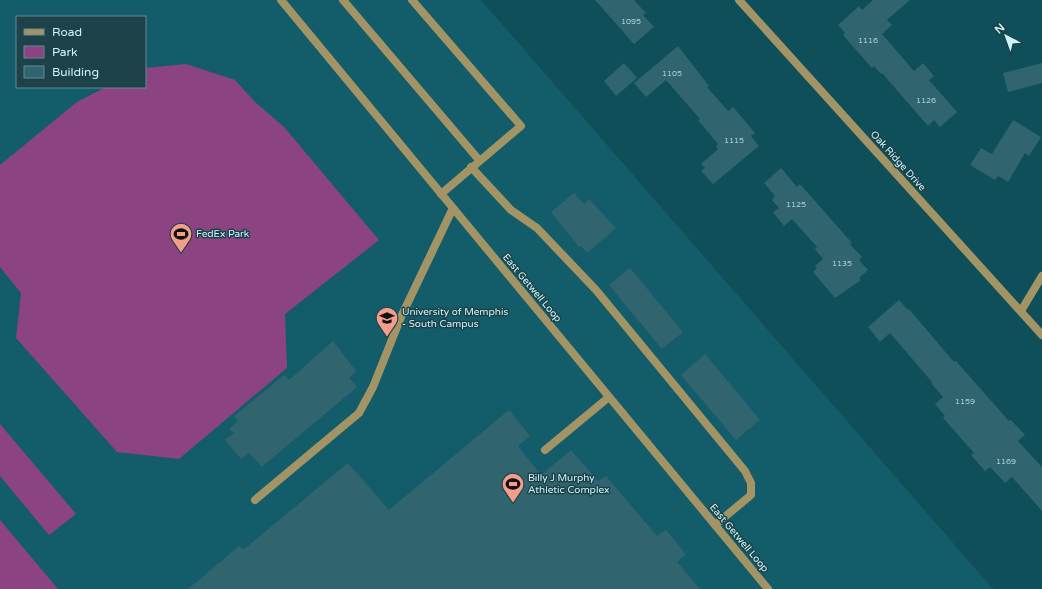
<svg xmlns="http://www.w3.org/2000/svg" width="1042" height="589" font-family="'Varela Round',sans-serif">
<rect width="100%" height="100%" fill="#0e4f5a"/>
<path fill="#135d6a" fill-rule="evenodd" d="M 0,0 L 481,0 L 993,589 L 0,589 ZM 17,17 L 145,17 L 145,87 L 17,87 Z"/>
<g fill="#8b4481">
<path d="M 186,64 L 235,80 L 255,102 L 284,127 L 379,240 L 285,314 L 287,368 L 179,459 L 117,452 L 16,338 L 21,293 L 0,267 L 0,165 L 77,102 L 106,87 L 145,87 L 145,68 Z"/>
<path d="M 0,424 L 76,514 L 49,535 L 0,476 Z"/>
<path d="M 0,520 L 58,589 L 0,589 Z"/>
</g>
<g fill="#30646e">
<path d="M 595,0 L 634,0 L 646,13 L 643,15 L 654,27 L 634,44 Z"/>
<path d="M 873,0 L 910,0 L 888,19 L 887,20 L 892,25 L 882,34 L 914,71 L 923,63 L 934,76 L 929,80 L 957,112 L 940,127 L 934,120 L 928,126 L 882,73 L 881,74 L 874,66 L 872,68 L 843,35 L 845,33 L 838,25 L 859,6 L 862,10 Z"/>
<path d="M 678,46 L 709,86 L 707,87 L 728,111 L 733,107 L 755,133 L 751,136 L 759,146 L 713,184 L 701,171 L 705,168 L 701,164 L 718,149 L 716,146 L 718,144 L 698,120 L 700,119 L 666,80 L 646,97 L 634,83 Z"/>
<path d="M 624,63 L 637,78 L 616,96 L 604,81 Z"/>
<path d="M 1042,63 L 1042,83 L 1008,92 L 1003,73 Z"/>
<path d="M 1013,120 L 1041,137 L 1029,156 L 1025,153 L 1008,182 L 998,176 L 995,180 L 970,165 L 981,148 L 992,154 Z"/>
<path d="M 781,168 L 797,187 L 800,184 L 852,243 L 850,244 L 862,257 L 859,260 L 868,270 L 859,278 L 861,280 L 835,298 L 813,272 L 817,268 L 815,266 L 823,259 L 815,249 L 817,247 L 792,219 L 784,226 L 773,212 L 779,208 L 772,200 L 775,196 L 764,183 Z"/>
<path d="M 574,193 L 584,204 L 589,199 L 616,228 L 587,253 L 581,246 L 579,247 L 551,212 Z"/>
<path d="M 630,268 L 683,332 L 662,349 L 609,285 Z"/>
<path d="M 899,300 L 908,310 L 909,309 L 954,362 L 956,361 L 1009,421 L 1011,420 L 1025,435 L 1018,441 L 1042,467 L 1042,511 L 1012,477 L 1005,483 L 990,467 L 985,471 L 971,455 L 974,453 L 943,418 L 945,416 L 935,404 L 943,397 L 931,383 L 932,382 L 890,333 L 880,342 L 868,327 Z"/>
<path d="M 333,341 L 356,371 L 349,378 L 357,387 L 262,467 L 249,453 L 241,459 L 225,440 L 234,433 L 229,429 L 238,421 L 234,416 L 284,375 L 289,380 Z"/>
<path d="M 705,354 L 760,420 L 736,440 L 681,375 Z"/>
<path d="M 509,410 L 530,436 L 518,446 L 541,475 L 571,450 L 598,481 L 606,476 L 657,536 L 666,530 L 686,554 L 677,562 L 700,589 L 188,589 L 239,546 L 243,550 L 348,463 L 389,510 Z"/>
</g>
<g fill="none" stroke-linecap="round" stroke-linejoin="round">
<g stroke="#a39466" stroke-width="8">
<path d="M 343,0 L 479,160"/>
<path d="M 412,0 L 521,126 L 441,194"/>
<path d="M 471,167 L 511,210 L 537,228 L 596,290 L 745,471 L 751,483 L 751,495 L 715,525"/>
<path d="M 545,450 L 609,397"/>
<path d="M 255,500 L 359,413 L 373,387 L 401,317 L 453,208"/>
</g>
<g stroke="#a39466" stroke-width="8">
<path d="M 281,0 L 768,589"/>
<path d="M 739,0 L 1042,335"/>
<path d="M 1021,311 L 1042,276"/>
</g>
</g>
<defs>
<g id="stadium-pin" transform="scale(1.15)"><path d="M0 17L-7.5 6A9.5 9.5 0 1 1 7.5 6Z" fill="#f49d8b" stroke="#1e4249"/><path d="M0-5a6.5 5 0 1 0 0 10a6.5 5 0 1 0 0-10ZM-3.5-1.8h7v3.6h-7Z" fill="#111"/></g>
<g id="university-pin" transform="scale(1.15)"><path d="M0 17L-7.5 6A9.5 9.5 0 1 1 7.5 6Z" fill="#f49d8b" stroke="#1e4249"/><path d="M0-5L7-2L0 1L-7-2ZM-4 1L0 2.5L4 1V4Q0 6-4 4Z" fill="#111"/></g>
</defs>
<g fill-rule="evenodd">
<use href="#stadium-pin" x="181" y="234"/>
<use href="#university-pin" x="387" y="318"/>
<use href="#stadium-pin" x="513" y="484"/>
</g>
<g text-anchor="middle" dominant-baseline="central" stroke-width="3" stroke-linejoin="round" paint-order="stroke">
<g font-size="8" fill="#a5d0d8">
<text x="631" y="21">1095</text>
<text x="868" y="40">1116</text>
<text x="672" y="73">1105</text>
<text x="926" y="100">1126</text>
<text x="734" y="140">1115</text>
<text x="796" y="204">1125</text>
<text x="842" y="263">1135</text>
<text x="965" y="401">1159</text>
<text x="1006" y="461">1169</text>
</g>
<g font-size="10" fill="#ccf4fc" stroke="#1e4249">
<text transform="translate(898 161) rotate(48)">Oak Ridge Drive</text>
<text transform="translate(532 288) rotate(50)">East Getwell Loop</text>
<text transform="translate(739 538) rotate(50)">East Getwell Loop</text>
</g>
<g font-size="10" fill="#ccf4fc" stroke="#1e4249" text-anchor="start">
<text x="196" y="234">FedEx Park</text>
<text x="402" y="312">University of Memphis<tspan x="402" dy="12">- South Campus</tspan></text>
<text x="528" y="478">Billy J Murphy<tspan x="528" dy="12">Athletic Complex</tspan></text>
</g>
</g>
<rect x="16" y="16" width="130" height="72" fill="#1e4249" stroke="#648991"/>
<rect x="24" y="29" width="20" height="6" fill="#a39466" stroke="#648991"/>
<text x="52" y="36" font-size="12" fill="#ccf4fc">Road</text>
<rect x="24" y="46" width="20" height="12" fill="#8b4481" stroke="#648991"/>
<text x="52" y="56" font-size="12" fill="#ccf4fc">Park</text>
<rect x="24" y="66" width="20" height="12" fill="#30646e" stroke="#648991"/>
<text x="52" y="76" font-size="12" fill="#ccf4fc">Building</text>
<g transform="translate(1006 36) rotate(319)" stroke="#1e4249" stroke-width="3" paint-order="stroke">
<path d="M0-3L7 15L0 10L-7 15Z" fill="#ccf4fc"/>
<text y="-6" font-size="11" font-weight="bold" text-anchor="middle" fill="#ccf4fc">N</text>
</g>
</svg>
